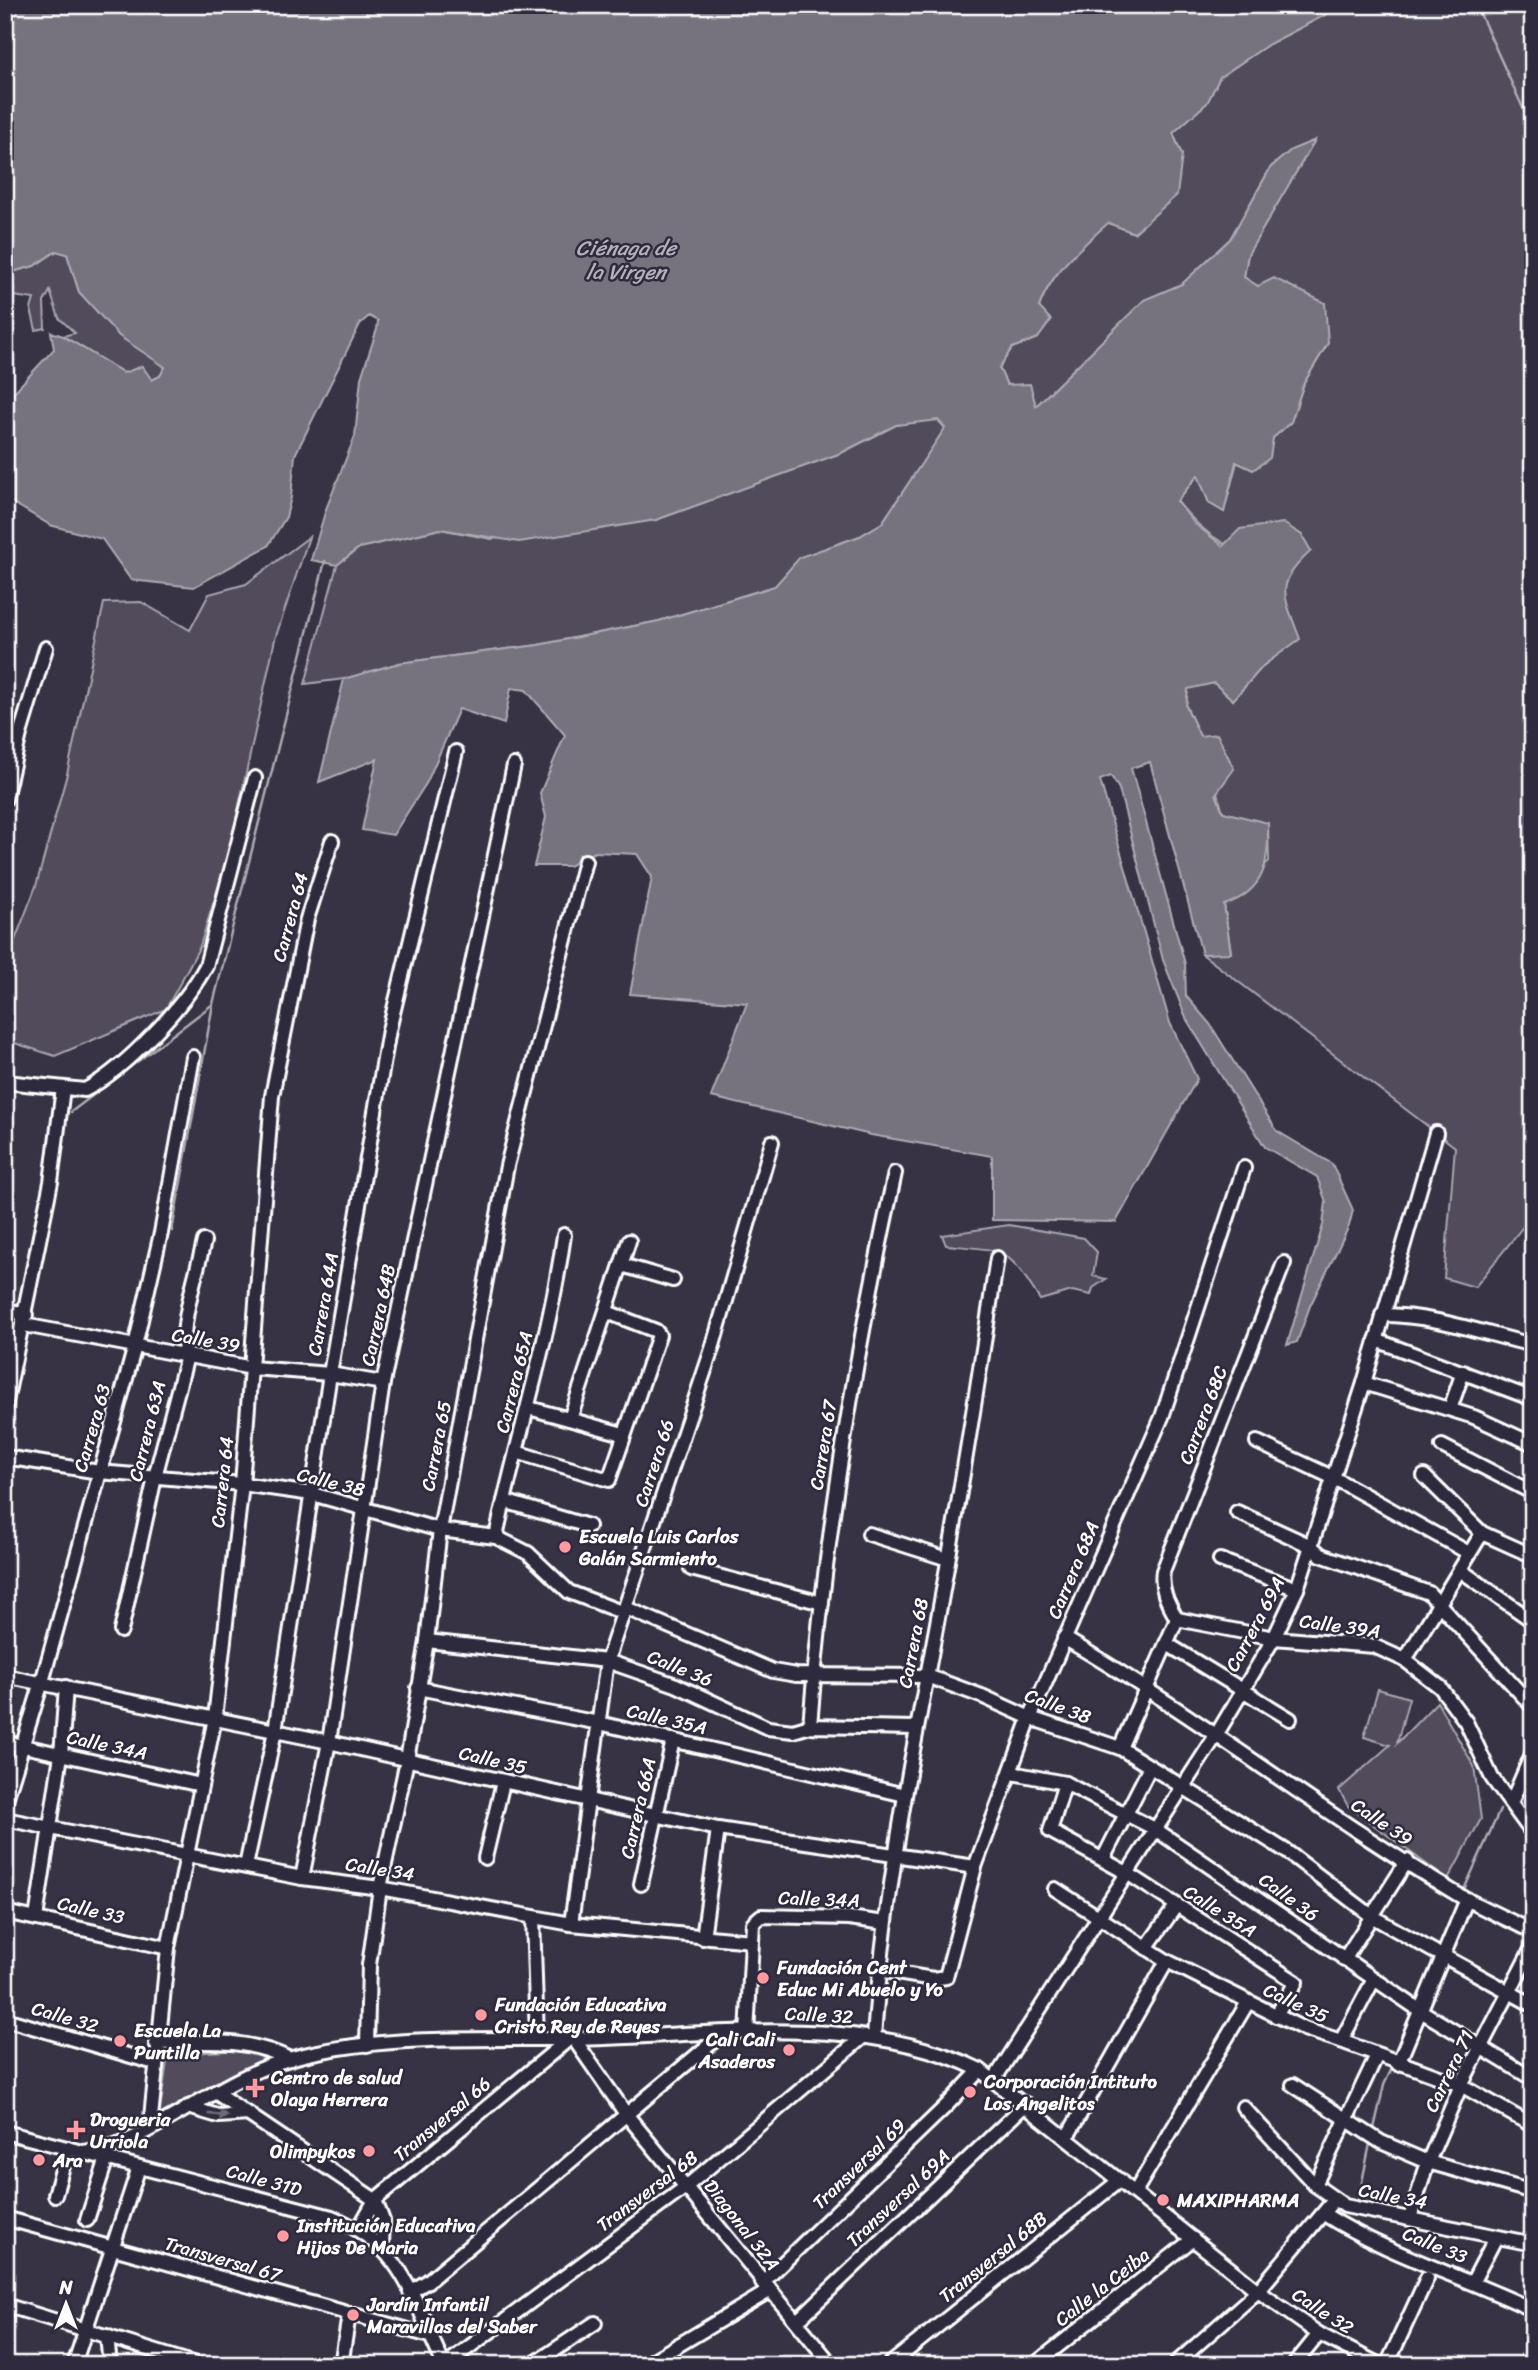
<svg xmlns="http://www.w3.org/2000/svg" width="1538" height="2370" font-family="Sriracha,sans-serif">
<rect width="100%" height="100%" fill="#373345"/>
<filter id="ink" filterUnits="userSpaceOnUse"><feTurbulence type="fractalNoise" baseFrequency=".0143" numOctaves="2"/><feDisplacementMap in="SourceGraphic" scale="14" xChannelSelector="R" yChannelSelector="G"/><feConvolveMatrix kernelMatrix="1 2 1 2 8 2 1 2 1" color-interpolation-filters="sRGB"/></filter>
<g filter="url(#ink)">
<g fill="#514c5c" stroke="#a8a6ae" stroke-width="2">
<path d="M 1344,5 L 1533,5 L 1533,1214 L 1475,1287 L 1444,1278 L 1455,1147 L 1202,954 L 1231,952 L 1224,904 L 1269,861 L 1268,824 L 1223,812 L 1200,737 L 1186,706 L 1188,688 L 1214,683 L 1233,700 L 1264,665 L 1299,639 L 1283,593 L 1291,569 C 1239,551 1213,547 1177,501 L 1198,475 L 1209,503 L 1224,512 L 1237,462 L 1273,438 L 1291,422 L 1304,383 L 1328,343 L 1244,277 L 1248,254 L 1314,141 L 1291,150 L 1271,167 L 1230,239 L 1182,284 L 1144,300 L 1036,406 L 1007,385 L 999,368 L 1012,348 L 1038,338 L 1051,320 L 1039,308 C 1054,257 1141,192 1182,155 L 1173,133 L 1207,103 L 1220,77 L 1269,44 Z"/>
<path d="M 57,251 L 67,254 L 79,292 L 140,348 L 165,367 L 160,376 L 152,380 L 137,370 L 124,373 L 63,336 L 75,333 L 59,318 L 50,291 L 44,302 L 45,328 L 36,330 L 31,309 L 34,299 L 14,296 L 5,306 L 5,274 L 34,266 Z"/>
<path d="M 937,419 L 946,428 L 882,523 L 860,536 L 801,557 L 775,586 L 659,621 L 538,645 L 399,663 L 344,679 L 305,684 L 337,565 L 359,548 L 440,529 L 491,539 L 656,520 L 841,453 L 896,425 Z"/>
<path d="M 309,537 L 275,639 L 229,852 L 200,946 L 166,1009 L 55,1056 L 5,1040 L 5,966 L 36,886 L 67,774 L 104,603 L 141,602 L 190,630 L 209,594 L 246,584 Z"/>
<path d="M 1009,1225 L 1084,1238 L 1097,1252 L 1093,1276 L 1106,1279 L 1093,1288 L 1091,1295 L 1072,1291 L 1040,1300 C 1006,1246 1007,1251 946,1245 L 942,1235 Z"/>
<path d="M 1378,1689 L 1409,1698 L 1397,1743 L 1437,1702 L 1474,1766 L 1481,1819 L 1448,1880 L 1348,1806 L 1339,1790 L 1390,1745 L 1364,1737 Z"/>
<path d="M 245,2050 L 268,2060 L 159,2118 L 168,2054 Z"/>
</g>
<path fill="#76737f" stroke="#adabb2" stroke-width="2" d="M 5,5 L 1344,5 L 1269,44 L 1220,77 L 1207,103 L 1173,133 L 1182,155 L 1177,195 L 1134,233 L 1108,223 C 1082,247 1050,272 1039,307 L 1051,320 L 1038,338 L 1012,348 L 999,368 L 1007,385 L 1030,384 L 1036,406 L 1144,300 L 1182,284 L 1230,239 L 1271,167 L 1291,150 L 1315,140 L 1248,254 L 1244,277 L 1258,286 L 1274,278 L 1325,303 L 1328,343 L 1304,383 L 1291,422 L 1273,438 L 1270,458 L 1253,470 L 1236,462 L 1224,512 L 1209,503 L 1198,475 L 1177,501 L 1194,523 L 1223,546 L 1240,529 L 1283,523 L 1302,535 L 1311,551 C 1273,585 1284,595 1300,639 L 1264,665 L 1233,700 L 1214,683 L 1188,689 L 1186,706 L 1200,736 L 1217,734 L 1234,769 L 1216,794 L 1223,812 L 1268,823 C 1269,862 1266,891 1224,905 L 1231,953 L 1202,954 L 1150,762 L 1131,768 L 1185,964 L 1186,996 L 1210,1024 L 1277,1131 L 1332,1164 L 1353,1210 L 1349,1226 L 1310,1306 L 1297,1342 L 1287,1345 L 1323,1225 L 1326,1202 L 1317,1177 L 1265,1147 L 1187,1020 L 1163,960 L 1119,789 L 1111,776 L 1100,780 L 1170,1023 L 1197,1079 L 1116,1222 L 992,1220 L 992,1156 L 871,1135 L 711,1097 L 747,1003 L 630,994 L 652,877 L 637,854 L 595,852 L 569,866 L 534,866 L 546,817 L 540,793 L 565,735 L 526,690 L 511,688 L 504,724 L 459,709 L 427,782 L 393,835 L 362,830 L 377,759 L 319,782 L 344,679 L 399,663 L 538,645 L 659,621 L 775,586 L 800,557 L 860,536 L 882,523 L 945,428 L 938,420 L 896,425 L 841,453 L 656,520 L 519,542 L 440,529 L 359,548 L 337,565 L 311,560 L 326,509 L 355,436 L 361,378 L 377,329 L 378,321 L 369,316 L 360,324 L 295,455 L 291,497 L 286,517 L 268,546 L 194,587 L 131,580 L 102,539 L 50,525 L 5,498 L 5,402 L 54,349 L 51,332 L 63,336 L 124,373 L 142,366 L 152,380 L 160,376 L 165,367 L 119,336 L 79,292 L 67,254 L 56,251 L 34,266 L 5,274 Z"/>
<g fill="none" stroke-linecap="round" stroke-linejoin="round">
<g stroke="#adabb2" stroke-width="2.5">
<path d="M 1476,5 L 1533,130"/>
<path d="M 71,1112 L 213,1004"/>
<path d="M 172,1231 L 213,1004 L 325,561"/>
<path d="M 1509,1792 L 1533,1735"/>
<path d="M 1462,1894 L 1500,1810"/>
<path d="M 1454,1913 L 1460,1900"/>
<path d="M 1373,2133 L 1384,2085 L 1393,2066"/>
<path d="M 1358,2201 L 1371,2139"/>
</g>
<g stroke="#fff" stroke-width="18">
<g id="minor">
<path d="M 5,799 L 20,734 L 46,648"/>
<path d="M 5,1082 L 85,1090 C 125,1069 185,1005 206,966 L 255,778"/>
<path d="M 1284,1263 L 1163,1571 C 1160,1590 1168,1603 1177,1619 L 1274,1638 L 1374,1646 L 1405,1660 L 1440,1687 L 1466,1722 L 1492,1778 L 1533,1834"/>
<path d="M 622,1265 L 673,1280"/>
<path d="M 5,1309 L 26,1315"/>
<path d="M 1382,1315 C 1435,1315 1482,1333 1533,1345"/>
<path d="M 24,1325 L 252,1368 L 330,1374 L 383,1383"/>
<path d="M 1376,1340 L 1533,1399"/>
<path d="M 1364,1383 L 1474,1417 L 1533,1444"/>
<path d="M 5,1407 L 51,1182 L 63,1088"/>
<path d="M 529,1408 L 623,1434"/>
<path d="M 1450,1409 L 1463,1372"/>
<path d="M 570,1419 L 629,1241"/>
<path d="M 1257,1442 L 1334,1478 L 1469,1553"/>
<path d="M 1442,1446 L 1533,1493"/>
<path d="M 516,1452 L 609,1480 L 659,1335 L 656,1331 L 607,1312"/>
<path d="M 5,1457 L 99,1472 L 242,1484 L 312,1494 L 440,1530 L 496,1537 L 528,1553 L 569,1592 L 624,1613"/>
<path d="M 1424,1476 L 1482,1533 L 1533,1556"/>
<path d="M 504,1501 L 588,1526"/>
<path d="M 1237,1512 L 1311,1546 L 1321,1555 L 1429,1593 L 1533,1707"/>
<path d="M 869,1534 L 948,1559"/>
<path d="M 496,1537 C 517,1436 550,1338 564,1235"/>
<path d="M 1220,1560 L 1297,1589"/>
<path d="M 691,1569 L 822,1603"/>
<path d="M 1460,1570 L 1533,1621"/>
<path d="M 626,1608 L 773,1671 L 796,1675 L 927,1676 L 984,1697 L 1030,1718 L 1120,1748 L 1286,1851 L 1373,1917 L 1435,1952"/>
<path d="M 121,1631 L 156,1473 L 187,1356 C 176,1334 199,1266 204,1241"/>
<path d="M 1064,1638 C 1199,1717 1322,1814 1457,1894 C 1481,1908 1508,1919 1533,1932"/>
<path d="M 427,1641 L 607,1661 L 676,1685 L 768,1728 L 793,1731 L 810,1726 L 916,1728"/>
<path d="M 1167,1644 L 1290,1719"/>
<path d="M 1405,1660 L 1482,1533"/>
<path d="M 5,1676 L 329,1742 L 718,1829 L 975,1867"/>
<path d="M 418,1688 L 599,1723 L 905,1795"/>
<path d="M 810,1726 C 824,1539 855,1355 895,1173"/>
<path d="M 5,1742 L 201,1785"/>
<path d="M 1120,1748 L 1177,1619"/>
<path d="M 1012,1773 L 1065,1783 L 1155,1829 L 1421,2011 L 1533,2079"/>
<path d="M 1065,1783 L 1050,1831 L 1127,1873 L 1296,1982 L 1276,2016"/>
<path d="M 5,1803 L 42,1682 L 135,1346 L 161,1233 L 193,1057"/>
<path d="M 1511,1803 L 1533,1752"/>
<path d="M 5,1819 L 302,1878 L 380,1888 L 571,1924 L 752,1941"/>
<path d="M 485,1858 L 503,1782"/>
<path d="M 1103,1859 L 1150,1767"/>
<path d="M 246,1866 L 275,1731 L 330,1374 L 389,1030 L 456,752"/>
<path d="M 302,1878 L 329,1742 L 383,1383 L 514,765"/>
<path d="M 641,1884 L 673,1740"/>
<path d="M 1055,1889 L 1167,1961 L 1304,2029 L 1341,2041 L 1461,2085 L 1533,2126"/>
<path d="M 5,1912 L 168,1948"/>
<path d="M 533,1917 L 537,2038"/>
<path d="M 36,1918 L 61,1755 L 66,1687"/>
<path d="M 571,1924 L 607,1661 L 712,1349 L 772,1142"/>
<path d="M 703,1938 L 718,1829"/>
<path d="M 1146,1948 L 1176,1906"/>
<path d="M 1440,1954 L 1533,2005"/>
<path d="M 1344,1960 L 1407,1861"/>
<path d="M 879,1970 L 933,1979 L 946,1977 L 975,1867 L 1030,1718 L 1162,1417 L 1244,1168"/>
<path d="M 5,2019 L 155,2063"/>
<path d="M 747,2034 L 753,1923 L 761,1916 L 849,1918 L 885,1923"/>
<path d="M 874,2037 C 883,1916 904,1795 927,1676 C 954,1537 976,1397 997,1258"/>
<path d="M 574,2039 L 626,2114 L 832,2365"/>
<path d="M 1341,2041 L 1374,1979"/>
<path d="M 156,2043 C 204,2042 246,2037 290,2059"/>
<path d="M 367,2045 L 369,1965 L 380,1888 L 407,1760 L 427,1641 L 440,1530 L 507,1166 L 585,861"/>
<path d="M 1398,2064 L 1467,1899"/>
<path d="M 994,2080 L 1215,1737 L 1274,1638 L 1297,1589 L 1364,1383 L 1436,1133"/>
<path d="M 1293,2085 L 1381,2142 L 1428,2162 L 1533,2192"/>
<path d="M 215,2092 L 375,2200"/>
<path d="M 188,2107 L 218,2116 L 249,2114"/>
<path d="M 1243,2107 L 1315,2185 L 1345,2206 L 1533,2244"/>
<path d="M 150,2128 L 168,1948 L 215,1718 L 242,1484 L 272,1096 L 307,919 L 332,841"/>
<path d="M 5,2132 L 332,2217 C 406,2247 412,2299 444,2365"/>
<path d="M 1067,2137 L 1167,1961"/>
<path d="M 83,2152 C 98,2149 115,2147 129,2140 C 183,2115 231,2076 289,2059 C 377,2034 482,2040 573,2039 C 705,2037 858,2010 980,2070 L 1258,2291 L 1319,2334 L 1380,2365"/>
<path d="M 1315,2185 L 1377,2055"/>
<path d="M 1135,2192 L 1248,2002"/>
<path d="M 55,2195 L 68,2148"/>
<path d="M 375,2200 L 383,2221 L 382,2245"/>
<path d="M 1324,2214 C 1386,2254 1465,2277 1533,2310"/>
<path d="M 5,2218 L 430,2336"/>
<path d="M 1410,2218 L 1428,2162 L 1461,2085 L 1533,1946"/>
<path d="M 87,2220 L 107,2158"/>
<path d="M 359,2228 L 375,2200 L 569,2039"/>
<path d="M 1473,2281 L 1496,2237"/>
<path d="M 762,2283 L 946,2106 L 980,2070"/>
<path d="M 410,2292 L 428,2281 L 721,2035"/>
<path d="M 5,2305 L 199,2365"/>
<path d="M 797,2321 L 1026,2104"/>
<path d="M 107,2336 L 110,2365"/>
<path d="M 74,2365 L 139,2167"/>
<path d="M 341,2365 L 349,2315"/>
<path d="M 445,2365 L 687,2186 L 863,2037"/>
<path d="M 532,2365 L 595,2323"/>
<path d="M 645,2365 L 769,2291"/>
<path d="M 814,2365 L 826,2358"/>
<path d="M 889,2365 L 1120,2180"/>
<path d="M 1034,2365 L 1193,2239"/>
<path d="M 1174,2365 L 1258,2291 L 1334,2200"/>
<path d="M 1294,2365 L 1319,2334"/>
<path d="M 1387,2365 L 1427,2278"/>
<path d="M 1526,2365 L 1533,2348"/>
</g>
</g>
<use href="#minor" stroke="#2f2a3d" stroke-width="12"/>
</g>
<defs><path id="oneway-solid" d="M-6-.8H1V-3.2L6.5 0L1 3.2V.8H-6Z" transform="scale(1.75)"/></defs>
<use fill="#6d6a77" href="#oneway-solid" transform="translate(218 2115) rotate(6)"/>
</g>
<g fill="#ff9aa2" stroke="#2f2a3d" stroke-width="2.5">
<circle cx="565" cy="1547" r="7"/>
<circle cx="763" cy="1978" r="7"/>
<circle cx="481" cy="2015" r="7"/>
<circle cx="120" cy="2041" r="7"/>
<circle cx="789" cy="2050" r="7"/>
<path d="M251.5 2077.5h7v7h7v7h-7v7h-7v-7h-7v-7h7z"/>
<circle cx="970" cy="2092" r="7"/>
<path d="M72.5 2119.5h7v7h7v7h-7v7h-7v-7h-7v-7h7z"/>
<circle cx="369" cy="2151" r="7"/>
<circle cx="39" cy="2160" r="7"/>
<circle cx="1163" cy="2200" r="7"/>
<circle cx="283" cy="2236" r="7"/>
<circle cx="353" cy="2315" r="7"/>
</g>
<g text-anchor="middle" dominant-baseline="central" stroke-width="5" stroke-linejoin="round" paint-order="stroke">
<g font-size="19" fill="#fff" stroke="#2f2a3d">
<text transform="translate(290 917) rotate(-75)">Carrera 64</text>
<text transform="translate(323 1304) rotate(-80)">Carrera 64A</text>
<text transform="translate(378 1315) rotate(-78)">Carrera 64B</text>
<text transform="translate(206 1340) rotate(10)">Calle 39</text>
<text transform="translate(514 1382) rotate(-76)">Carrera 65A</text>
<text transform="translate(1203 1415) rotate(-69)">Carrera 68C</text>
<text transform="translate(92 1428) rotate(-74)">Carrera 63</text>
<text transform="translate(147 1431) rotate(-76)">Carrera 63A</text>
<text transform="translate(823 1445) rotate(-81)">Carrera 67</text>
<text transform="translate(436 1446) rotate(-79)">Carrera 65</text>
<text transform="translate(654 1463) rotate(-72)">Carrera 66</text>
<text transform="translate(222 1482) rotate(-84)">Carrera 64</text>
<text transform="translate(331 1482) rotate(14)">Calle 38</text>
<text transform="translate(1073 1570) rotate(-67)">Carrera 68A</text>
<text transform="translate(1255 1624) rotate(-62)">Carrera 69A</text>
<text transform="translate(1340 1626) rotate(8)">Calle 39A</text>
<text transform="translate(913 1643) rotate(-79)">Carrera 68</text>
<text transform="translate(680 1668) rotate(22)">Calle 36</text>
<text transform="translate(1058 1706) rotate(20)">Calle 38</text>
<text transform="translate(667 1719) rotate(13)">Calle 35A</text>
<text transform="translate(107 1745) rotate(12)">Calle 34A</text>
<text transform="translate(493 1760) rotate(13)">Calle 35</text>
<text transform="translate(638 1808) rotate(-77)">Carrera 66A</text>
<text transform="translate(1382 1822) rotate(34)">Calle 39</text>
<text transform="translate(380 1869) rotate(9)">Calle 34</text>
<text transform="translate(1289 1897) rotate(36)">Calle 36</text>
<text transform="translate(819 1899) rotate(2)">Calle 34A</text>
<text transform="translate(91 1910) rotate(13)">Calle 33</text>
<text transform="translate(1220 1911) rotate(32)">Calle 35A</text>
<text transform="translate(1296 2003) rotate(25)">Calle 35</text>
<text transform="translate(819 2015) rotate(3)">Calle 32</text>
<text transform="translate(65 2017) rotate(16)">Calle 32</text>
<text transform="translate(1449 2071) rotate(-64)">Carrera 71</text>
<text transform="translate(442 2119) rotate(-40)">Transversal 66</text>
<text transform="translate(859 2164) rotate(-44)">Transversal 69</text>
<text transform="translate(264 2180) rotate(15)">Calle 31D</text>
<text transform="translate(647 2191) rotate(-37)">Transversal 68</text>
<text transform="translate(1393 2196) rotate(11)">Calle 34</text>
<text transform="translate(898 2198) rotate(-43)">Transversal 69A</text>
<text transform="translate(742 2225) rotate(52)">Diagonal 32A</text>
<text transform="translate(1435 2245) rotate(22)">Calle 33</text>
<text transform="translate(993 2257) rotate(-39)">Transversal 68B</text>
<text transform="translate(223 2259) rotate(16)">Transversal 67</text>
<text transform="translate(1102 2287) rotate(-38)">Calle la Ceiba</text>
<text transform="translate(1323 2311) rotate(33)">Calle 32</text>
</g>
<g font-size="19" font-weight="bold" fill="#fff" stroke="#2f2a3d" text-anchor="start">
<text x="579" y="1536">Escuela Luis Carlos<tspan x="579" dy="22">Galán Sarmiento</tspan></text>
<text x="777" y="1967">Fundación Cent<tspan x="777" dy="22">Educ Mi Abuelo y Yo</tspan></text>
<text x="495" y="2004">Fundación Educativa<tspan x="495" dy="22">Cristo Rey de Reyes</tspan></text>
<text x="134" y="2030">Escuela La<tspan x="134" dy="22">Puntilla</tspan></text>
<text x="775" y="2039" text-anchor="end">Cali Cali<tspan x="775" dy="22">Asaderos</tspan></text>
<text x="271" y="2077">Centro de salud<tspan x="271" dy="22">Olaya Herrera</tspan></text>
<text x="984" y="2081">Corporación Intituto<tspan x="984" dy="22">Los Angelitos</tspan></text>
<text x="90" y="2119">Drogueria<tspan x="90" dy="22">Urriola</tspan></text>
<text x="355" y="2151" text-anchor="end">Olimpykos</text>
<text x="53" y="2160">Ara</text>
<text x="1177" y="2200">MAXIPHARMA</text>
<text x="297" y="2225">Institución Educativa<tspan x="297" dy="22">Hijos De Maria</tspan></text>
<text x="367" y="2304">Jardín Infantil<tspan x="367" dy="22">Maravillas del Saber</tspan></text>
</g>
<g font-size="21" font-style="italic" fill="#b4b2b9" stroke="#2f2a3d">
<text x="626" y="248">Ciénaga de<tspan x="626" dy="24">la Virgen</tspan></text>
</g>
</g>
<rect width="1538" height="2370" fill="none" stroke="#2f2a3d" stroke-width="28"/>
<rect x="14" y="14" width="1510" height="2342" fill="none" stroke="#fff" stroke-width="2.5" filter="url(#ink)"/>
<g transform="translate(66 2304)" stroke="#2f2a3d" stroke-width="5" paint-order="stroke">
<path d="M0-5L12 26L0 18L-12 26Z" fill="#ffffff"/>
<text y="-10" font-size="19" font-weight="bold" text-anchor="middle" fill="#ffffff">N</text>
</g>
</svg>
